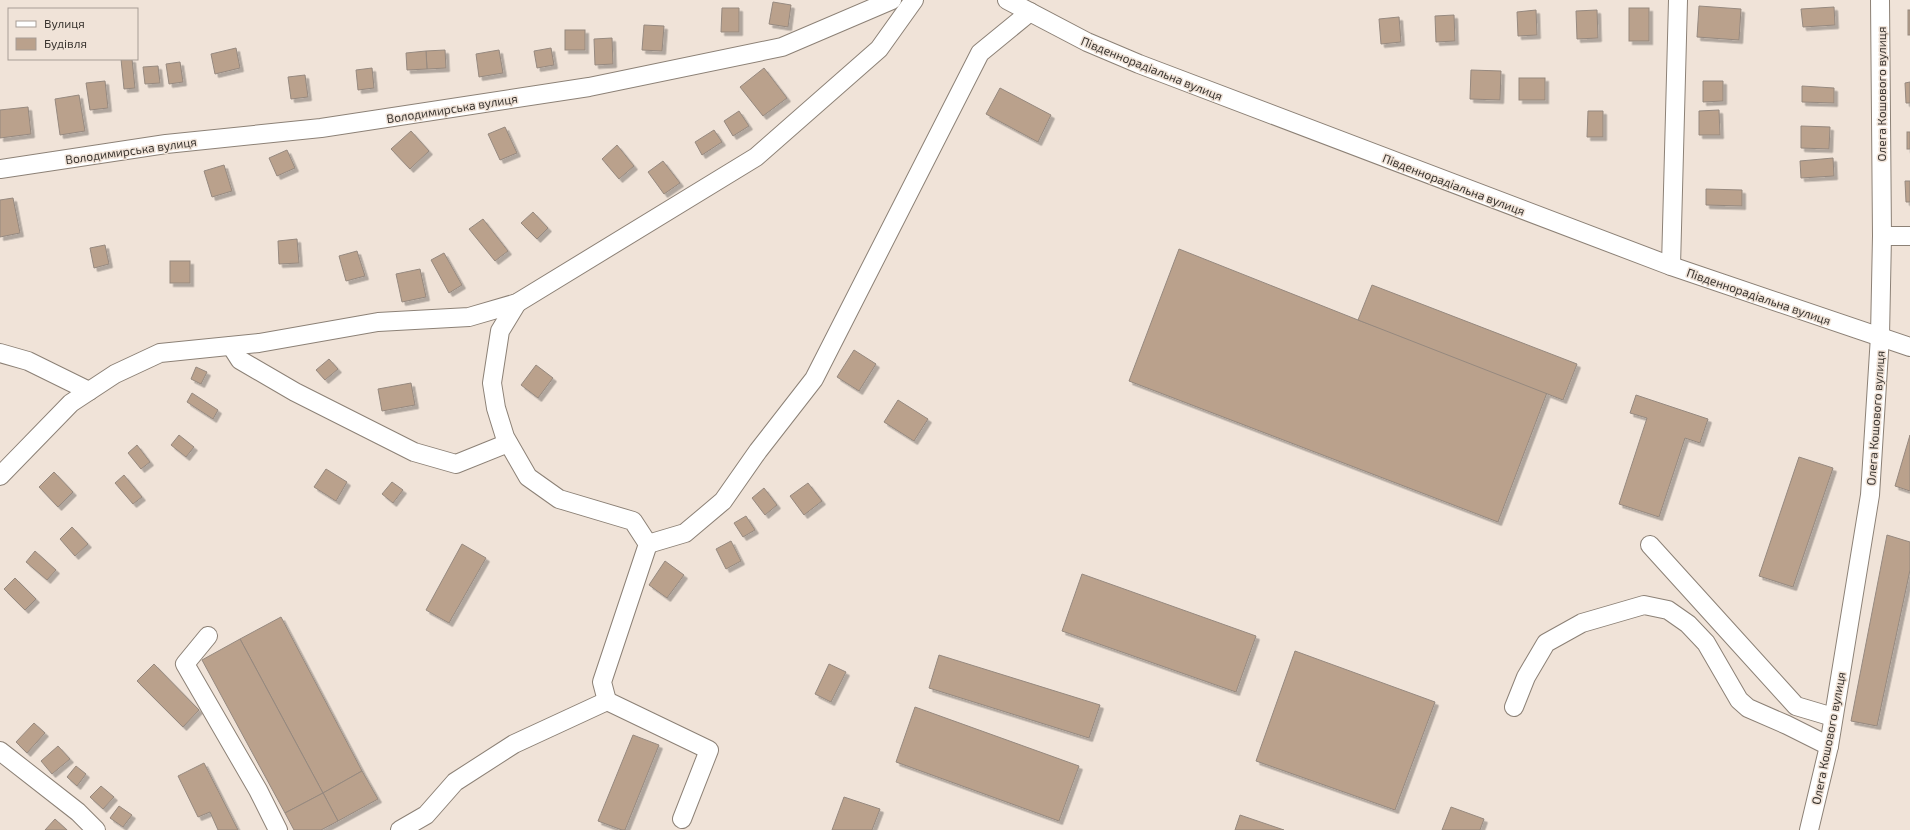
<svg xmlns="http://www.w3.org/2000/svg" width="1910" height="830" font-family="'Exo 2',sans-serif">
<defs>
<filter id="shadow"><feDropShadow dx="3.5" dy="3.5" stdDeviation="0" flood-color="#0004"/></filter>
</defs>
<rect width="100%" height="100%" fill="#f0e3d8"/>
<g fill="#baa18c" stroke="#96897f" filter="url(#shadow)">
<path d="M 773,2 L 791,5 L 788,27 L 769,24 Z"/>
<path d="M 1699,6 L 1741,9 L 1739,40 L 1697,37 Z"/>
<path d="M 1834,7 L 1835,25 L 1803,27 L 1801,9 Z"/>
<path d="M 722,8 L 739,8 L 739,32 L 721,32 Z"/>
<rect x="1629" y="8" width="20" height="33"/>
<path d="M 1536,10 L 1537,35 L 1518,36 L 1517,12 Z"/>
<path d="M 1597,10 L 1598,38 L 1577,39 L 1576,11 Z"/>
<rect x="1908" y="10" width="2" height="25"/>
<path d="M 1454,15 L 1455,41 L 1436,42 L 1435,16 Z"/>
<path d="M 1399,17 L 1401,42 L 1381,44 L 1379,19 Z"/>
<path d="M 644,25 L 664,26 L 662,51 L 642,50 Z"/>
<rect x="565" y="30" width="20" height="20"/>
<path d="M 612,38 L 613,64 L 595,65 L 594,39 Z"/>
<path d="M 236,48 L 240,68 L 215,74 L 211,54 Z"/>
<path d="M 551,48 L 554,65 L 537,68 L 534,51 Z"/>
<path d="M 445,50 L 446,68 L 427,69 L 426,51 Z"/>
<path d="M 499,50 L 503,73 L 479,77 L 476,54 Z"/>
<path d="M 426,51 L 427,69 L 407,70 L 406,53 Z"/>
<path d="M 121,59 L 132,59 L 135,88 L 124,89 Z"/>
<path d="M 180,62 L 183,82 L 169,84 L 166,64 Z"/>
<path d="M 158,66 L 160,83 L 145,84 L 143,67 Z"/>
<path d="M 372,68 L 374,88 L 358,90 L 356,70 Z"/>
<path d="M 764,68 L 787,98 L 763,116 L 740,87 Z"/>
<path d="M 1471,70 L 1501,71 L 1500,100 L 1470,99 Z"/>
<path d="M 305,75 L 308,97 L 291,99 L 288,77 Z"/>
<rect x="1519" y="78" width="26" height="22"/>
<path d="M 105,81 L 108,108 L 90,110 L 86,83 Z"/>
<path d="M 1703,81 L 1723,81 L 1723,101 L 1703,102 Z"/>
<path d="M 1910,82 L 1910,103 L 1906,103 L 1905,83 Z"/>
<path d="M 1802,86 L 1834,88 L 1834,103 L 1802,102 Z"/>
<path d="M 1000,88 L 1051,115 L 1038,142 L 986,114 Z"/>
<path d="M 79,95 L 85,131 L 60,135 L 55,99 Z"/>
<path d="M 28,107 L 31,134 L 0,138 L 0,110 Z"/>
<path d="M 1719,110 L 1720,135 L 1699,135 L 1699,111 Z"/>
<path d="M 739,111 L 749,126 L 733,136 L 724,121 Z"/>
<path d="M 1588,111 L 1603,111 L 1603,137 L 1587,137 Z"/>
<path d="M 1801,126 L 1830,127 L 1829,149 L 1801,148 Z"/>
<path d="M 505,127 L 517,153 L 500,160 L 488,134 Z"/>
<path d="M 714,130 L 722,142 L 702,155 L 695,142 Z"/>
<path d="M 411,131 L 429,151 L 410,169 L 391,149 Z"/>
<rect x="1907" y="132" width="3" height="17"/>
<path d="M 617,145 L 634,166 L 619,179 L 602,159 Z"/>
<path d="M 287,150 L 295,168 L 277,176 L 269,158 Z"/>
<path d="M 1833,158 L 1834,176 L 1801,178 L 1800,161 Z"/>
<path d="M 663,161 L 680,183 L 664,194 L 648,172 Z"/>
<path d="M 224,165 L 232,191 L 212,197 L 204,171 Z"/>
<path d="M 1905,181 L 1910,181 L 1910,202 L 1906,202 Z"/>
<path d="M 1706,189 L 1742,190 L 1742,206 L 1706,205 Z"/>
<path d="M 13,198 L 20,233 L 0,237 L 0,200 Z"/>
<path d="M 533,212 L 548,228 L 537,239 L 521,223 Z"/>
<path d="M 483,219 L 508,251 L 495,261 L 469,229 Z"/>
<path d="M 297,239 L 299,263 L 279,264 L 278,241 Z"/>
<path d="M 105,245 L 109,264 L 94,268 L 90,248 Z"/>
<path d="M 1179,249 L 1358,320 L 1548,390 L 1498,522 L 1129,381 Z"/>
<path d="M 357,251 L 365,276 L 346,281 L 339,256 Z"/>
<path d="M 444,253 L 462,285 L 449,293 L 431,260 Z"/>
<rect x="170" y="261" width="20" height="22"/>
<path d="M 420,269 L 426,297 L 402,302 L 396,274 Z"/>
<path d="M 1372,285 L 1577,364 L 1563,400 L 1358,320 Z"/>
<path d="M 854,350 L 876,364 L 859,391 L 837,377 Z"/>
<path d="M 329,359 L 338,369 L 325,380 L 316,370 Z"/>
<path d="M 536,365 L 553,378 L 538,398 L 521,385 Z"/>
<path d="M 196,367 L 207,372 L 201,384 L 191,379 Z"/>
<path d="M 411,383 L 415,405 L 382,411 L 378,389 Z"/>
<path d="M 192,393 L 218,410 L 213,419 L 187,402 Z"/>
<path d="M 1636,395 L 1708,419 L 1700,443 L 1685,438 L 1659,517 L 1619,504 L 1647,418 L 1630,413 Z"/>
<path d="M 898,400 L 928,419 L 914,441 L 884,422 Z"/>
<path d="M 179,435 L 194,447 L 186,457 L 171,445 Z"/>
<path d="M 1910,435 L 1910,491 L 1895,486 Z"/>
<path d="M 137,445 L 150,462 L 141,469 L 128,453 Z"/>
<path d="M 1799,457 L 1833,468 L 1793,587 L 1759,576 Z"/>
<path d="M 326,469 L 347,482 L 336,501 L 314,487 Z"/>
<path d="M 54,472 L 73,492 L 58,507 L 39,487 Z"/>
<path d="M 124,475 L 142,497 L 133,504 L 115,483 Z"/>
<path d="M 392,482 L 403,490 L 393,503 L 382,494 Z"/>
<path d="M 808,483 L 822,501 L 804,515 L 790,496 Z"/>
<path d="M 764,488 L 777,505 L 765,515 L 752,498 Z"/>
<path d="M 746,516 L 755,530 L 743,537 L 734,523 Z"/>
<path d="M 72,527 L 88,544 L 75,556 L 60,539 Z"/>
<path d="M 1887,535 L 1910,542 L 1910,570 L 1877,726 L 1851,721 Z"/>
<path d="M 731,541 L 741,561 L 726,569 L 716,549 Z"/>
<path d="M 462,544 L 486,558 L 449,623 L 426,610 Z"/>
<path d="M 35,551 L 56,570 L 47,580 L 26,562 Z"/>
<path d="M 665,561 L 684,575 L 667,598 L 649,585 Z"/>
<path d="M 1082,574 L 1256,636 L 1236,692 L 1062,631 Z"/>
<path d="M 15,578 L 36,599 L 25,610 L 4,589 Z"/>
<path d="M 281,617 L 362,771 L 323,793 L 240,639 Z"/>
<path d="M 240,639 L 323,793 L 285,813 L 202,660 Z"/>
<path d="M 1295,651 L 1435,702 L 1395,810 L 1256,761 Z"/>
<path d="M 939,655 L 1100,705 L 1089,738 L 929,688 Z"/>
<path d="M 154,664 L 199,710 L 183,727 L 137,681 Z"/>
<path d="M 829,664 L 846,672 L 831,702 L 815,694 Z"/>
<path d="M 915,707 L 1079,766 L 1059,821 L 896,762 Z"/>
<path d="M 34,723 L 45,733 L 27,753 L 16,742 Z"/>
<path d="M 633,735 L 659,745 L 625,830 L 622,830 L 598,821 Z"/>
<path d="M 58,746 L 70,759 L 52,774 L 41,761 Z"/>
<path d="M 204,763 L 238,830 L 218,830 L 210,812 L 198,817 L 178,776 Z"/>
<path d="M 76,766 L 86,774 L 77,786 L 67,777 Z"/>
<path d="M 362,771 L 378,799 L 338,821 L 323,793 Z"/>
<path d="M 101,786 L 114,797 L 103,809 L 90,797 Z"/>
<path d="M 323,793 L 338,821 L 321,830 L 294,830 L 285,813 Z"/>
<path d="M 844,797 L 880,809 L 872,830 L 832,830 Z"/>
<path d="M 119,806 L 132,815 L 123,827 L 110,818 Z"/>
<path d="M 1451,807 L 1484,819 L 1480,830 L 1442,830 Z"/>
<path d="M 1240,815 L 1284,830 L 1235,830 Z"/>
<path d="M 55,819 L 67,830 L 45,830 Z"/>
</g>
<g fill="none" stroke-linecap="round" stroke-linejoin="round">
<g stroke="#8c8176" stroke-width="20">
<g id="minor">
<path d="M 1007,0 L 1087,42 L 1139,64 L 1671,266 L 1910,347"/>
<path d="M 0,169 L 166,144 L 321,128 L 589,87 L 782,47 L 892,0"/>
<path d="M 1882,236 L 1910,236"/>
<path d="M 1671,266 L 1678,0"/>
<path d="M 517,303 L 500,331 L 492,383 L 496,408 L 505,437 L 528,477 L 559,499 L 633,521 L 648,544 L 685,533 L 723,501 L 758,451 L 814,379 L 980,53 L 1030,12"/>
<path d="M 231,346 L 240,360 L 295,392 L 414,452 L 456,464 L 508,443"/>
<path d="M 0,353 L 28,361 L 89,391"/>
<path d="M 0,476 L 71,403 L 115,374 L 160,353 L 259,343 L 378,322 L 469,317 L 517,303 L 756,157 L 879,49 L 914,0"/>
<path d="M 1650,545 L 1796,706 L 1833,717"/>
<path d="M 208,636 L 185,664 L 258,790 L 278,830"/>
<path d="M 607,701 L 602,682 L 648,544"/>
<path d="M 1514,707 L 1526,677 L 1546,643 L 1582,623 L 1644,605 L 1668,610 L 1688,624 L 1706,643 L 1739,700 L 1748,708 L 1787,725 L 1829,746"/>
<path d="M 0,751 L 78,812 L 96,830"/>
<path d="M 400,830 L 426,815 L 455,782 L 514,744 L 607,701 L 709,750 L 682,819"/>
<path d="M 1809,830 L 1829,746 L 1870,495 L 1880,336 L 1882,236 L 1880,0"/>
</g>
</g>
<use href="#minor" stroke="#fff" stroke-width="18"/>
</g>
<g text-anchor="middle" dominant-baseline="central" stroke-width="3" stroke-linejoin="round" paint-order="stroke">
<g font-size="12" fill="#3a3530" stroke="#f0e3d8">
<text transform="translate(1152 68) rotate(22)">Південнорадіальна вулиця</text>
<text transform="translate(1881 94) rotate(-90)">Олега Кошового вулиця</text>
<text transform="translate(452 108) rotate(-9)">Володимирська вулиця</text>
<text transform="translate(131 150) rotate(-8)">Володимирська вулиця</text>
<text transform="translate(1454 184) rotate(21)">Південнорадіальна вулиця</text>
<text transform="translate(1759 296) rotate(19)">Південнорадіальна вулиця</text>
<text transform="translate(1875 418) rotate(-86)">Олега Кошового вулиця</text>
<text transform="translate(1828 738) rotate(-79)">Олега Кошового вулиця</text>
</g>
</g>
<rect x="8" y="8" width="130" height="52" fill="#f0e3d8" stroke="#a79d95"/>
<rect x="16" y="21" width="20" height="6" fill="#ffffff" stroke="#a79d95"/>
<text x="44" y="28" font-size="12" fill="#3a3530">Вулиця</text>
<rect x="16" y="38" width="20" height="12" fill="#baa18c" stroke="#a79d95"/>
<text x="44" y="48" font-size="12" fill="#3a3530">Будівля</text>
</svg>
